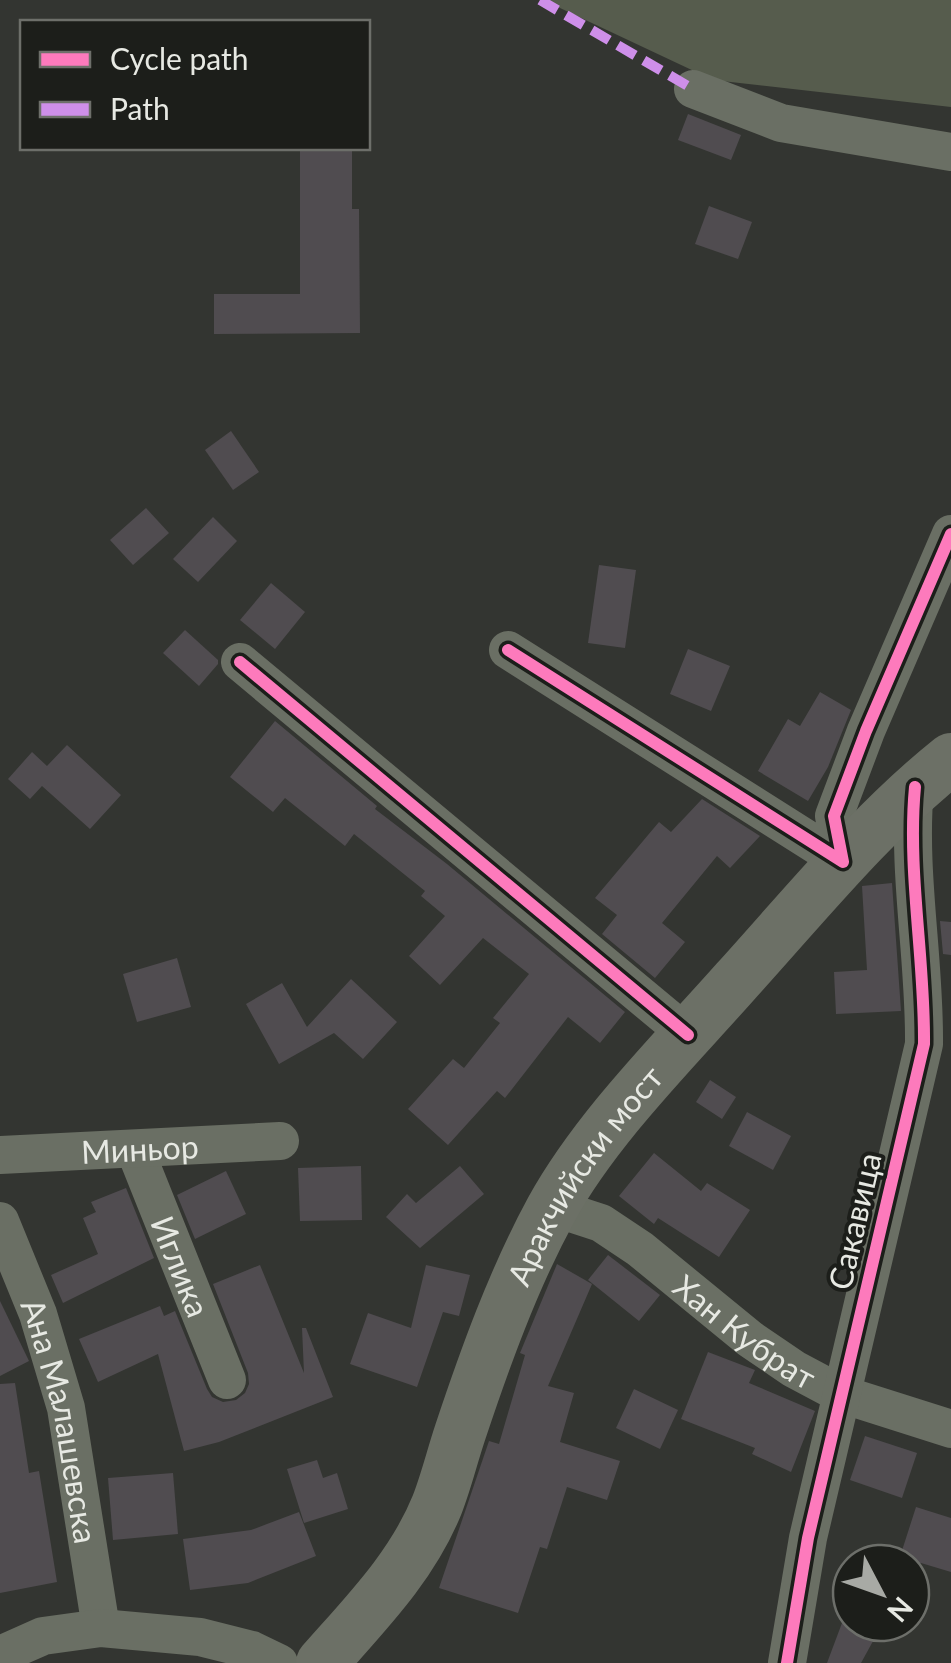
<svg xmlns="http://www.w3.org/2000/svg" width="951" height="1663" font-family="Lato,sans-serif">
<rect width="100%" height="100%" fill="#333531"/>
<path fill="#565c4d" d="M 543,0 L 951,0 L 951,107 L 713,80 Z"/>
<g fill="#504c50">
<path d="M 688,114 L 741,135 L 731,160 L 678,140 Z"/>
<path d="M 300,148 L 352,148 L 352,209 L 359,209 L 360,333 L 214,334 L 214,294 L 300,294 Z"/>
<path d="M 709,206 L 752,222 L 738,259 L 695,244 Z"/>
<path d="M 231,431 L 259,472 L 233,490 L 205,450 Z"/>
<path d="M 146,508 L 169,533 L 133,565 L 110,540 Z"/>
<path d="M 213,517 L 237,541 L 198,582 L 173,559 Z"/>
<path d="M 599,565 L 636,570 L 625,648 L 588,643 Z"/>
<path d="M 271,583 L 305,612 L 275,649 L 240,620 Z"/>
<path d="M 185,630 L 218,660 L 218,664 L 199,686 L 163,653 Z"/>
<path d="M 688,649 L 730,666 L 711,711 L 670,694 Z"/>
<path d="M 820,692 L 851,710 L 828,767 L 808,801 L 758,771 L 788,719 L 800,726 Z"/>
<path d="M 275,721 L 377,806 L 375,809 L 447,864 L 625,1012 L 600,1043 L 568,1017 L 505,1098 L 497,1091 L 448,1145 L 408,1109 L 453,1059 L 464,1068 L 500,1023 L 493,1018 L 529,974 L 483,938 L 440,985 L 409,956 L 445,916 L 421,896 L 425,891 L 354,834 L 345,846 L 285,798 L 273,812 L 230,777 Z"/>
<path d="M 67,745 L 121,795 L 90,829 L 42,786 L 30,799 L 8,779 L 32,752 L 47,766 Z"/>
<path d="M 702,799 L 760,836 L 730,868 L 717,856 L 662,923 L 685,942 L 655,978 L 602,934 L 617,915 L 595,898 L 659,822 L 671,832 Z"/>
<path d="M 892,883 L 901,1011 L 836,1014 L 834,972 L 867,970 L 862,886 Z"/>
<path d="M 940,921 L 951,922 L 951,955 L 943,954 Z"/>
<path d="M 177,958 L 191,1007 L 137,1022 L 123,974 Z"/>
<path d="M 351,979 L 397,1022 L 363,1059 L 334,1033 L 279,1064 L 246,1004 L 282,983 L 307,1027 Z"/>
<path d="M 710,1080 L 736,1097 L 722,1119 L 696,1102 Z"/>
<path d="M 747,1112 L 791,1136 L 773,1170 L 729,1146 Z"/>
<path d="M 654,1153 L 701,1191 L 707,1183 L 750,1210 L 719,1257 L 658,1218 L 654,1224 L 619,1196 Z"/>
<path d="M 361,1166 L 362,1220 L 300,1221 L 298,1168 Z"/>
<path d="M 460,1166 L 484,1194 L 420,1248 L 386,1217 L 407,1194 L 416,1203 Z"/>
<path d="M 226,1171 L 246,1214 L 195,1239 L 177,1195 Z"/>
<path d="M 126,1188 L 154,1258 L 63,1303 L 51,1275 L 98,1254 L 83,1218 L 96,1212 L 91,1202 Z"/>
<path d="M 608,1255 L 660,1295 L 639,1321 L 588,1280 Z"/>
<path d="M 557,1264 L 592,1284 L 548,1386 L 574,1393 L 560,1442 L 620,1461 L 607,1500 L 567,1487 L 547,1549 L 540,1547 L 518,1613 L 439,1588 L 489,1441 L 499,1444 L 525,1355 L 520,1353 Z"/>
<path d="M 260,1265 L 304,1373 L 302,1328 L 306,1328 L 333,1397 L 219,1442 L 184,1451 L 158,1354 L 98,1382 L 79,1339 L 160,1306 L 164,1316 L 175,1311 L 207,1389 L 212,1397 L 223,1402 L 236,1400 L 245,1393 L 249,1384 L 248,1373 L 213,1284 Z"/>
<path d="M 426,1265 L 470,1275 L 459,1316 L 443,1312 L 417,1387 L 350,1364 L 368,1313 L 411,1328 Z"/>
<path d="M 0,1301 L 29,1361 L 0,1376 Z"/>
<path d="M 708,1352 L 755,1370 L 749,1383 L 815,1411 L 791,1472 L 752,1454 L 755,1448 L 681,1419 Z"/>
<path d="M 15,1383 L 29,1473 L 39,1471 L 57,1582 L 0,1593 L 0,1384 Z"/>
<path d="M 634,1389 L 678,1410 L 660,1449 L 616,1428 Z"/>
<path d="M 865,1436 L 917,1453 L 902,1498 L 850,1480 Z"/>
<path d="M 317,1460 L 323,1478 L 337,1473 L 348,1509 L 304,1523 L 287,1469 Z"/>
<path d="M 173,1473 L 178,1534 L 113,1540 L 108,1478 Z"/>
<path d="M 916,1507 L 951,1518 L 951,1572 L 921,1563 L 898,1563 Z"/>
<path d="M 299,1512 L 316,1556 L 248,1583 L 190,1590 L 183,1539 L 251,1530 Z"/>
<path d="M 842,1623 L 883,1623 L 861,1663 L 827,1663 Z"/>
</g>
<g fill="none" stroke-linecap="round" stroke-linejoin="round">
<g stroke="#6a6f64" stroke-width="38">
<path d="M 693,89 L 781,123 L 951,152"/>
<path d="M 508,650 L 843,862 L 834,816 L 866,731 L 951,534"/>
<path d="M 240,662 L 688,1035"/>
<path id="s1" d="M 135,1150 L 227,1380"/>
<path id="s2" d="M 0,1155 L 280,1141"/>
<path id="s3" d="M 552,1207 L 601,1223 L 640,1249 L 750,1339 L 794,1369 L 841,1394 L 951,1429"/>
<path id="s4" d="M 0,1221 L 38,1314 L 66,1408 L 101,1628"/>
<path d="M 0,1655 L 43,1636 L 101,1628 L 200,1637 L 252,1650 L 279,1663"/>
<path d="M 787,1663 L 808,1538 L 924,1044 C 925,959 907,871 915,787"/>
</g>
<path stroke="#6c7066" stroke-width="52" id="s5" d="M 322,1663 C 365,1614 412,1567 437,1505 C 446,1482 452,1457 460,1433 C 485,1358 513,1280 551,1210 C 596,1128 674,1051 736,981 C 805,905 871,823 951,759"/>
<path stroke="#ce8fe9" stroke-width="10" stroke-dasharray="20 10" stroke-linecap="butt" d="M 540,0 L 693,89"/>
<g stroke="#1c1e1a" stroke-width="19">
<g id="cycleway">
<path d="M 508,650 L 843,862 L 834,816 L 866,731 L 951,534"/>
<path d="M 240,662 L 688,1035"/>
<path d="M 787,1663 L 808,1538 L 924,1044 C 925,959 907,871 915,787"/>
</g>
</g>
<use href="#cycleway" stroke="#fd7abc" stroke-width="12"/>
</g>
<g text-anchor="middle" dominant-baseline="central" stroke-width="8" stroke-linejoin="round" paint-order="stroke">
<g font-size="32" fill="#e7e9e3" stroke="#1c1e1a">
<text stroke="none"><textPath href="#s2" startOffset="140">Миньор</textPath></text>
<text stroke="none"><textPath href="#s5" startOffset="560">Аракчийски мост</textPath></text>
<text transform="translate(854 1221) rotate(-77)">Сакавица</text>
<text stroke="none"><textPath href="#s1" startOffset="125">Иглика</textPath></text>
<text stroke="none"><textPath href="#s3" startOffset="232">Хан Кубрат</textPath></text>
<text stroke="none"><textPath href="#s4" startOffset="210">Ана Малашевска</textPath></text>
</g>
</g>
<rect x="20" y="20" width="350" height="130" fill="#1c1e1a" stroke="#6d6f6a" stroke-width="2.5"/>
<rect x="40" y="52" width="50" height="15" fill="#fd7abc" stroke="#6d6f6a" stroke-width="2.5"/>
<text x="110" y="70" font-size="30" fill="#e7e9e3">Cycle path</text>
<rect x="40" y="102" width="50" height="15" fill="#ce8fe9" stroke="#6d6f6a" stroke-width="2.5"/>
<text x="110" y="120" font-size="30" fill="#e7e9e3">Path</text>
<g transform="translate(881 1593) rotate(131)"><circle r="48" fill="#1c1e1a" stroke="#6d6f6a" stroke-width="2.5"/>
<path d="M0-8L18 38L0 25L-18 38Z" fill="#a8aaa5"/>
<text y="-15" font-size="28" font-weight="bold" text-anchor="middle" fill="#e7e9e3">N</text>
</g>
</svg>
